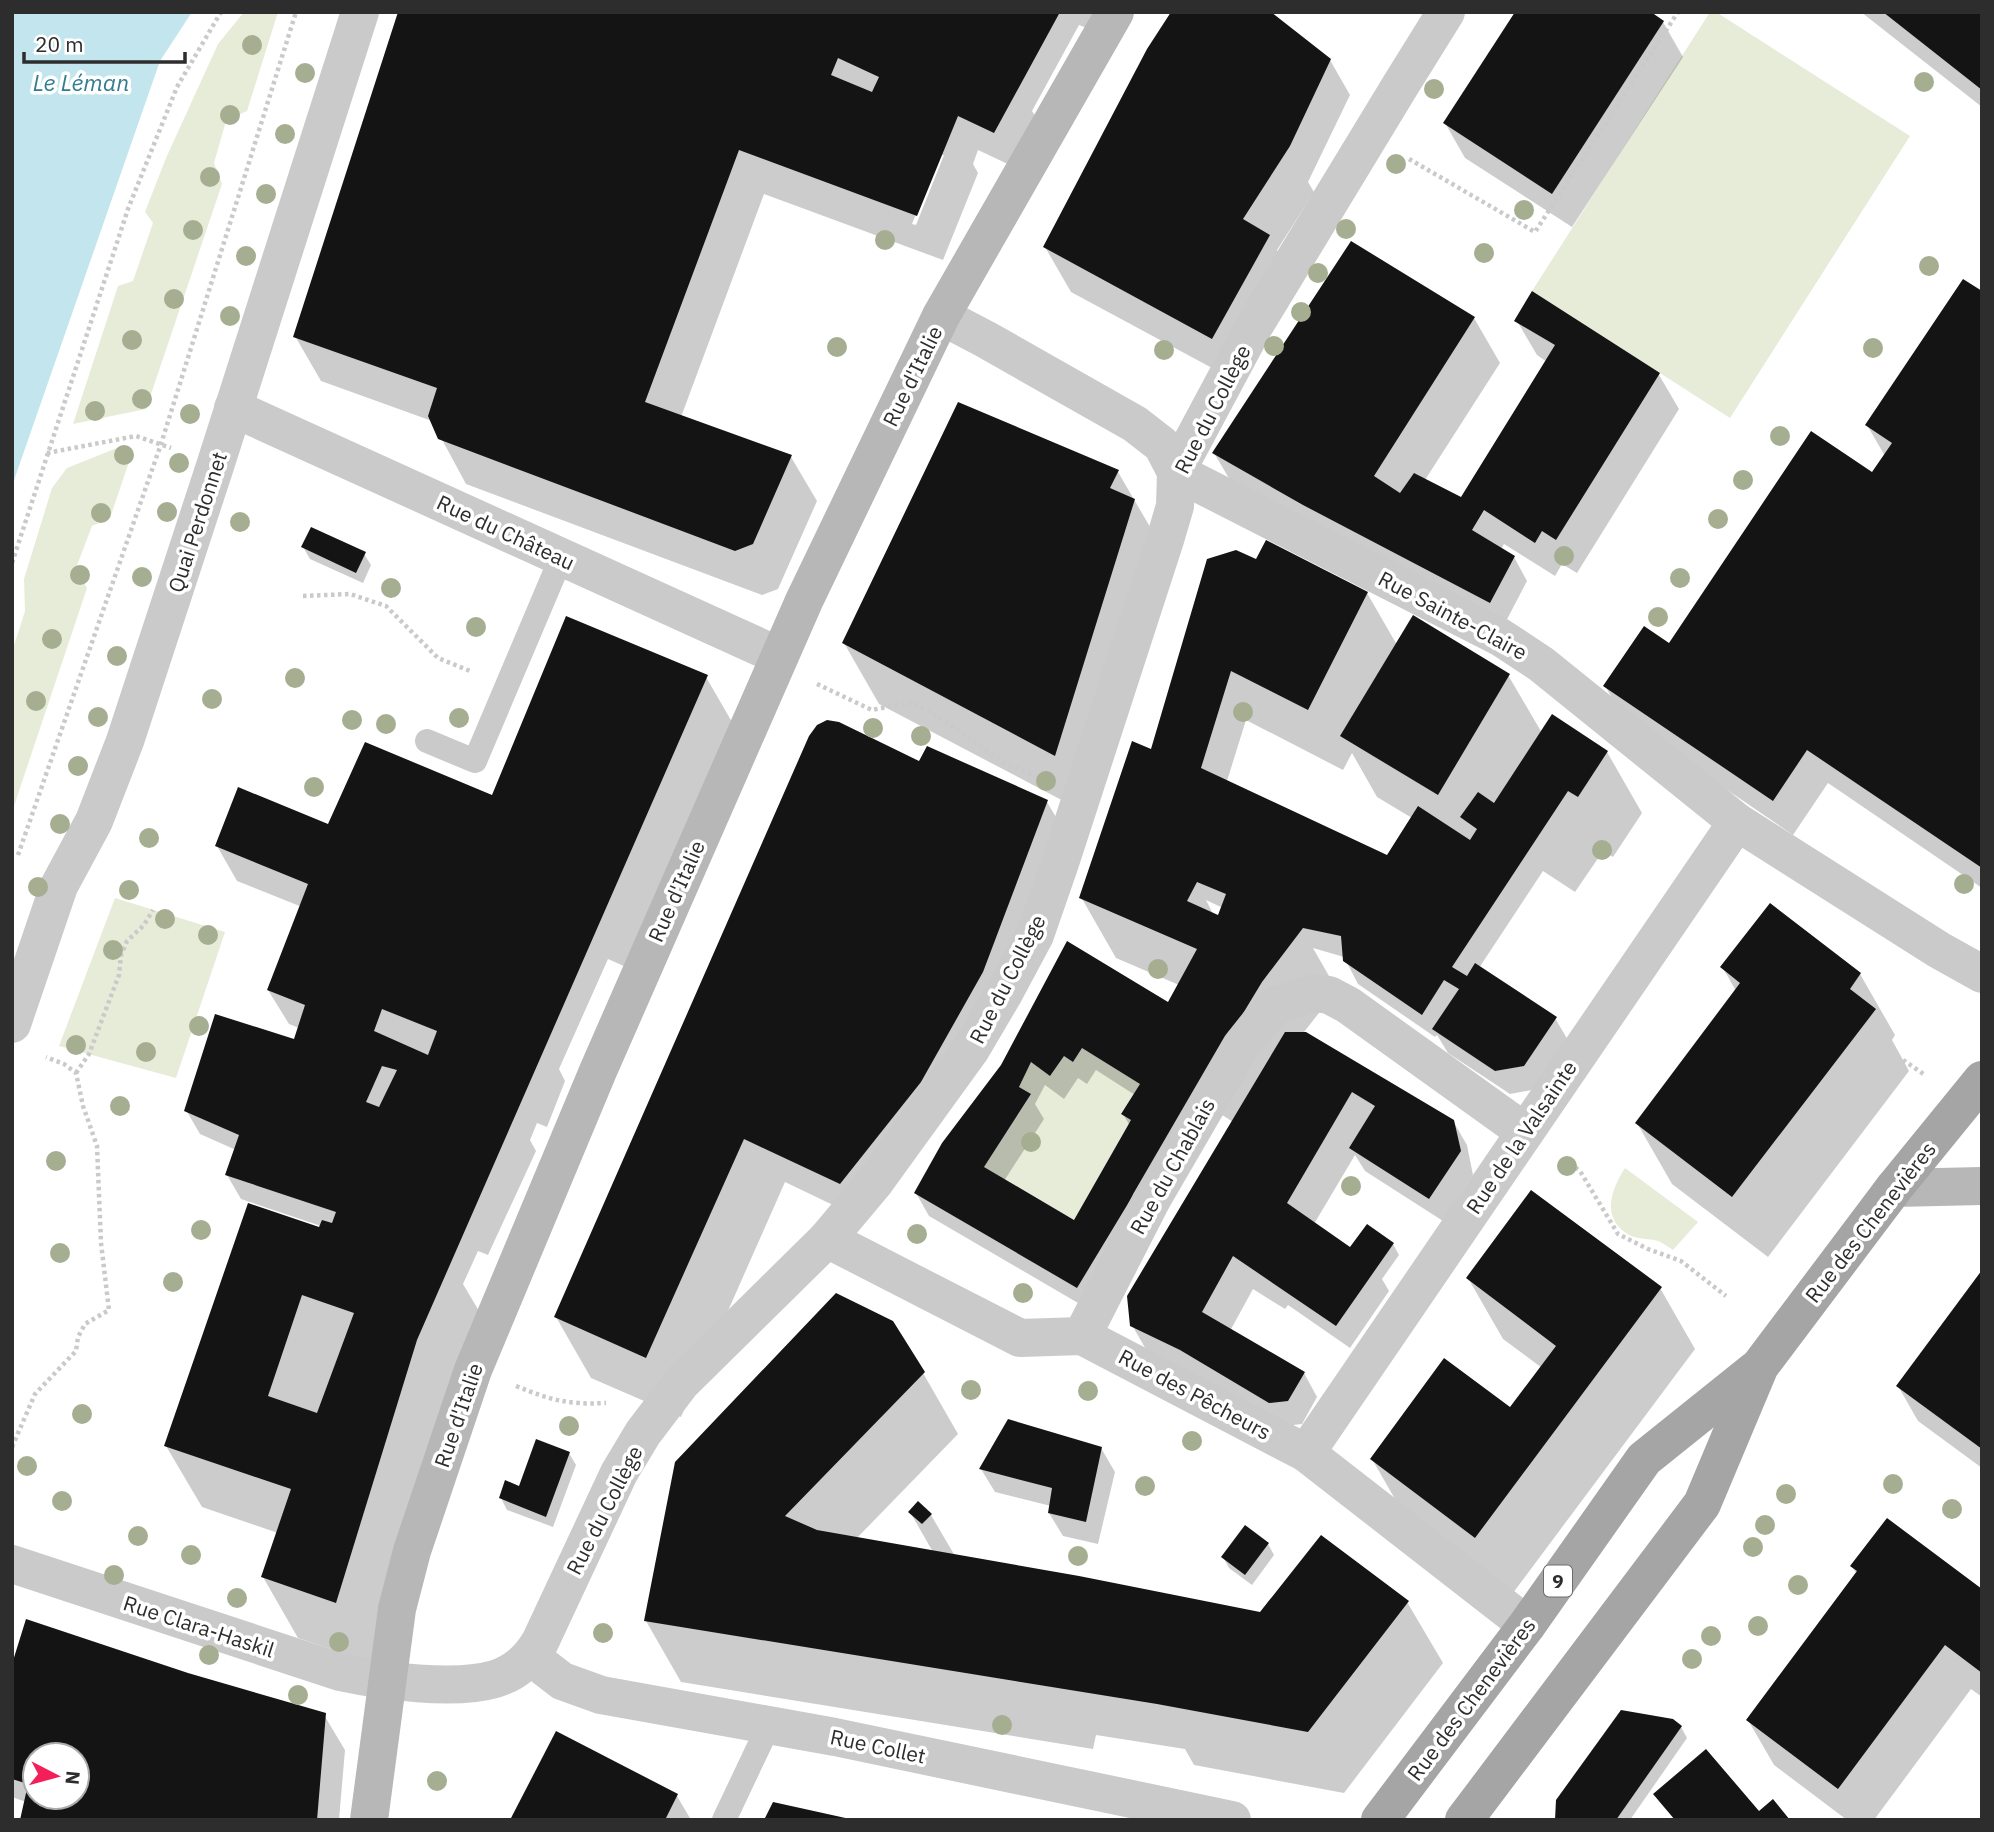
<svg xmlns="http://www.w3.org/2000/svg" width="1994" height="1832" font-family="'IBM Plex Sans',sans-serif">
<rect width="100%" height="100%" fill="#fff"/>
<g fill="#e7ecd9">
<path d="M 244,12 L 278,12 L 247,111 L 226,121 L 214,163 L 222,184 L 146,409 L 73,424 L 118,286 L 133,281 L 153,223 L 145,212 L 166,158 L 218,44 Z"/>
<path d="M 1710,12 L 1716,12 L 1910,136 L 1730,418 L 1532,291 Z"/>
<path d="M 117,448 L 126,449 L 130,459 L 110,518 L 92,526 L 76,568 L 87,588 L 12,812 L 12,652 L 25,611 L 24,579 L 52,488 L 67,468 Z"/>
<path d="M 115,898 L 225,932 L 176,1078 L 59,1046 Z"/>
<path d="M 1082,1048 L 1140,1084 L 1121,1113 L 1131,1120 L 1074,1220 L 984,1167 L 1031,1095 L 1019,1087 L 1031,1062 L 1050,1076 L 1064,1056 L 1073,1062 Z"/>
<path d="M 1625,1168 L 1698,1222 L 1673,1250 C 1668,1247 1663,1243 1658,1241 C 1648,1238 1635,1240 1626,1233 C 1601,1216 1612,1188 1625,1168 Z"/>
</g>
<path fill="#c3e6ee" d="M 12,12 L 192,12 L 160,61 L 12,486 Z"/>
<g fill="#0003" fill-rule="evenodd">
<path d="M 400,12 L 1099,12 L 1089,29 L 1079,25 L 1032,111 L 1039,122 L 1014,167 L 978,150 L 973,164 L 978,173 L 943,260 L 764,194 L 681,417 L 791,457 L 817,501 L 778,589 L 762,595 L 466,484 L 432,421 L 321,381 L 295,336 ZM 940,155 L 944,155 L 916,225 L 912,224 Z"/>
<path d="M 1861,12 L 1982,12 L 1982,107 Z"/>
<path d="M 1663,22 L 1683,57 L 1572,227 L 1465,158 L 1445,123 Z"/>
<path d="M 1330,60 L 1350,95 L 1308,182 L 1314,192 L 1277,250 L 1295,281 L 1238,382 L 1071,292 L 1045,247 Z"/>
<path d="M 1982,293 L 1982,888 L 1828,783 L 1793,835 L 1625,720 L 1605,686 L 1669,645 L 1873,475 L 1885,456 L 1867,425 Z"/>
<path d="M 1474,318 L 1500,363 L 1425,480 L 1461,500 L 1547,362 L 1537,355 L 1517,321 L 1659,375 L 1679,409 L 1577,573 L 1562,564 L 1555,576 L 1504,544 L 1501,549 L 1514,557 L 1527,581 L 1504,625 L 1240,497 L 1214,453 Z"/>
<path d="M 959,405 L 1118,472 L 1153,532 L 1090,815 L 879,704 L 844,643 Z"/>
<path d="M 303,547 L 364,554 L 371,565 L 363,583 L 310,559 Z"/>
<path d="M 1255,561 L 1367,593 L 1397,645 L 1508,675 L 1542,733 L 1607,752 L 1642,813 L 1613,857 L 1603,851 L 1575,892 L 1543,871 L 1479,968 L 1555,1018 L 1569,1042 L 1537,1089 L 1510,1094 L 1448,1053 L 1437,1035 L 1435,1037 L 1358,984 L 1344,957 L 1313,948 L 1337,990 L 1304,1032 L 1453,1121 L 1467,1145 L 1473,1175 L 1443,1221 L 1365,1171 L 1355,1155 L 1314,1224 L 1356,1254 L 1393,1244 L 1399,1255 L 1382,1279 L 1389,1291 L 1350,1348 L 1288,1305 L 1285,1309 L 1253,1289 L 1230,1331 L 1304,1373 L 1317,1397 L 1302,1424 L 1284,1426 L 1152,1360 L 1132,1325 L 1233,1122 L 1213,1109 L 1090,1310 L 929,1216 L 916,1193 L 1003,1066 L 1169,1005 L 1179,985 L 1116,958 L 1081,897 ZM 1246,720 L 1343,770 L 1352,753 L 1377,797 L 1412,818 L 1388,857 L 1227,781 ZM 1206,900 L 1223,908 L 1219,918 L 1214,916 ZM 1096,1070 L 1135,1095 L 1123,1114 L 1130,1126 L 1075,1222 L 1004,1181 L 1044,1119 L 1035,1104 L 1045,1085 L 1064,1099 L 1078,1078 L 1087,1084 Z"/>
<path d="M 706,677 L 732,722 L 626,967 L 608,959 L 559,1069 L 565,1081 L 547,1127 L 537,1123 L 530,1140 L 536,1151 L 488,1255 L 478,1251 L 463,1284 L 485,1321 L 371,1663 L 298,1638 L 263,1577 L 278,1533 L 202,1507 L 166,1446 L 321,1226 L 241,1199 L 227,1175 L 236,1150 L 200,1134 L 186,1110 L 294,1043 L 299,1028 L 289,1024 L 268,990 L 302,907 L 237,881 L 217,846 L 490,796 Z"/>
<path d="M 920,764 L 1047,802 L 1067,836 L 1002,1007 L 860,1218 L 785,1182 L 681,1417 L 591,1378 L 556,1317 Z"/>
<path d="M 1723,968 L 1860,974 L 1895,1035 L 1892,1040 L 1909,1071 L 1768,1257 L 1672,1184 L 1637,1123 L 1736,991 Z"/>
<path d="M 1982,1273 L 1982,1468 L 1918,1421 L 1898,1386 Z"/>
<path d="M 1468,1278 L 1660,1288 L 1695,1349 L 1510,1597 L 1407,1520 L 1372,1459 L 1511,1410 L 1542,1368 L 1503,1339 Z"/>
<path d="M 923,1373 L 958,1434 L 856,1539 L 933,1552 L 910,1512 L 931,1515 L 955,1556 L 1261,1614 L 1407,1602 L 1443,1663 L 1344,1793 L 1194,1765 L 1185,1749 L 1096,1735 L 1093,1749 L 681,1682 L 646,1621 Z"/>
<path d="M 1101,1448 L 1115,1472 L 1098,1544 L 1063,1536 L 1049,1513 L 1051,1506 L 995,1492 L 981,1469 Z"/>
<path d="M 569,1453 L 576,1465 L 553,1527 L 507,1510 L 501,1498 L 520,1488 Z"/>
<path d="M 1268,1544 L 1274,1555 L 1252,1585 L 1229,1568 L 1223,1557 Z"/>
<path d="M 1852,1567 L 1982,1591 L 1982,1697 L 1971,1689 L 1874,1820 L 1847,1820 L 1774,1765 L 1748,1720 L 1857,1574 Z"/>
<path d="M 12,1670 L 188,1675 L 324,1715 L 345,1750 L 339,1820 L 22,1820 L 26,1802 L 12,1797 ZM 35,1755 L 77,1755 L 77,1797 L 35,1797 Z"/>
<path d="M 1681,1727 L 1687,1738 L 1630,1820 L 1557,1820 Z"/>
<path d="M 557,1733 L 677,1796 L 691,1820 L 512,1820 Z"/>
</g>
<g fill="#141414" fill-rule="evenodd">
<path d="M 398,12 L 1060,12 L 994,133 L 958,116 L 917,216 L 739,150 L 645,402 L 792,455 L 753,544 L 735,551 L 438,439 L 428,416 L 437,388 L 293,337 ZM 838,58 L 879,77 L 872,92 L 831,75 Z"/>
<path d="M 1171,12 L 1271,12 L 1331,59 L 1290,146 L 1243,219 L 1270,235 L 1212,339 L 1043,247 L 1147,49 Z"/>
<path d="M 1515,12 L 1651,12 L 1664,21 L 1552,194 L 1443,123 Z"/>
<path d="M 1883,12 L 1982,12 L 1982,90 Z"/>
<path d="M 1351,241 L 1475,317 L 1374,476 L 1400,493 L 1414,473 L 1461,497 L 1555,345 L 1514,321 L 1532,291 L 1660,373 L 1556,540 L 1542,531 L 1535,543 L 1484,510 L 1472,530 L 1515,556 L 1490,603 L 1303,505 L 1212,453 Z"/>
<path d="M 1963,279 L 1982,291 L 1982,868 L 1807,750 L 1773,801 L 1603,686 L 1644,626 L 1669,643 L 1811,431 L 1872,472 L 1892,443 L 1865,425 Z"/>
<path d="M 958,402 L 1119,470 L 1110,488 L 1135,499 L 1055,756 L 842,643 Z"/>
<path d="M 311,527 L 366,552 L 356,573 L 301,547 Z"/>
<path d="M 1266,540 L 1368,592 L 1308,710 L 1231,671 L 1201,768 L 1387,855 L 1418,806 L 1470,840 L 1477,829 L 1460,817 L 1478,792 L 1494,803 L 1552,714 L 1608,751 L 1578,797 L 1568,791 L 1452,967 L 1467,976 L 1475,963 L 1557,1017 L 1524,1066 L 1495,1071 L 1432,1029 L 1459,989 L 1444,980 L 1422,1015 L 1343,961 L 1341,936 L 1303,928 L 1262,982 L 1077,1288 L 914,1193 L 942,1143 L 1001,1065 L 1067,941 L 1168,1002 L 1197,949 L 1079,898 L 1132,741 L 1151,749 L 1207,559 L 1236,550 L 1256,559 ZM 1197,882 L 1226,894 L 1218,915 L 1187,901 ZM 1082,1048 L 1140,1084 L 1121,1114 L 1131,1120 L 1074,1220 L 984,1167 L 1031,1094 L 1019,1087 L 1031,1062 L 1050,1076 L 1064,1056 L 1073,1062 Z"/>
<path d="M 1413,615 L 1510,674 L 1438,795 L 1340,736 Z"/>
<path d="M 566,616 L 708,675 L 417,1340 L 336,1603 L 261,1577 L 291,1489 L 164,1446 L 248,1203 L 319,1227 L 322,1220 L 332,1223 L 336,1212 L 225,1175 L 239,1135 L 184,1111 L 215,1014 L 294,1039 L 305,1005 L 267,990 L 308,884 L 215,846 L 238,787 L 328,824 L 365,742 L 492,795 ZM 382,1009 L 437,1031 L 428,1055 L 374,1031 ZM 382,1066 L 397,1070 L 379,1107 L 366,1102 ZM 302,1295 L 354,1313 L 317,1413 L 268,1396 Z"/>
<path d="M 827,720 L 839,722 L 919,761 L 927,746 L 1048,800 L 983,972 L 921,1082 L 840,1184 L 744,1139 L 646,1358 L 554,1317 L 809,736 L 817,725 Z"/>
<path d="M 1770,903 L 1861,973 L 1850,989 L 1876,1009 L 1732,1197 L 1635,1123 L 1740,983 L 1720,967 Z"/>
<path d="M 1285,1032 L 1306,1032 L 1454,1120 L 1461,1151 L 1429,1199 L 1349,1148 L 1375,1106 L 1352,1092 L 1287,1203 L 1350,1247 L 1367,1224 L 1394,1243 L 1336,1326 L 1233,1256 L 1202,1312 L 1305,1372 L 1288,1401 L 1269,1403 L 1180,1350 L 1130,1326 L 1127,1296 Z"/>
<path d="M 1531,1190 L 1662,1287 L 1475,1538 L 1370,1459 L 1444,1358 L 1510,1407 L 1556,1346 L 1466,1278 Z"/>
<path d="M 1982,1270 L 1982,1449 L 1896,1386 Z"/>
<path d="M 836,1293 L 893,1321 L 925,1372 L 785,1516 L 817,1530 L 1079,1576 L 1260,1612 L 1321,1535 L 1409,1601 L 1308,1732 L 1157,1704 L 644,1621 L 675,1462 Z"/>
<path d="M 1008,1419 L 1102,1447 L 1086,1522 L 1048,1513 L 1052,1488 L 979,1469 Z"/>
<path d="M 536,1439 L 570,1452 L 546,1517 L 499,1498 L 505,1480 L 519,1486 Z"/>
<path d="M 918,1501 L 932,1514 L 922,1524 L 908,1512 Z"/>
<path d="M 1887,1518 L 1982,1589 L 1982,1673 L 1945,1645 L 1838,1789 L 1746,1720 L 1857,1571 L 1850,1566 Z"/>
<path d="M 1245,1525 L 1269,1543 L 1245,1575 L 1221,1557 Z"/>
<path d="M 26,1619 L 188,1673 L 326,1713 L 317,1820 L 20,1820 L 28,1784 L 12,1779 L 12,1664 ZM 35,1755 L 77,1755 L 77,1797 L 35,1797 Z"/>
<path d="M 1621,1710 L 1673,1719 L 1682,1726 L 1616,1820 L 1555,1820 L 1556,1800 Z"/>
<path d="M 556,1731 L 678,1794 L 665,1820 L 510,1820 Z"/>
<path d="M 1706,1749 L 1759,1811 L 1773,1799 L 1790,1820 L 1675,1820 L 1653,1794 Z"/>
<path d="M 773,1802 L 850,1819 L 850,1820 L 764,1820 Z"/>
</g>
<g fill="none" stroke-linecap="round" stroke-linejoin="round">
<g stroke="#cacaca" stroke-width="4.5" stroke-dasharray="3.5 3.5" stroke-linecap="butt">
<path d="M 1409,159 L 1535,232 L 1678,12"/>
<path d="M 47,453 L 136,436 L 171,448"/>
<path d="M 12,563 L 128,209 L 177,87 L 221,12"/>
<path d="M 303,596 L 350,594 L 386,606 L 438,658 L 470,671"/>
<path d="M 817,684 L 872,710 L 912,702 L 949,724 L 1005,763 L 1040,778"/>
<path d="M 18,855 L 161,444 L 296,12"/>
<path d="M 1903,1060 L 1925,1075"/>
<path d="M 76,1073 L 89,1054 L 119,975 L 121,955 L 127,941 L 144,925 L 153,910"/>
<path d="M 1564,1159 L 1580,1171 L 1618,1234 L 1648,1249 L 1681,1261 L 1726,1296"/>
<path d="M 516,1386 C 551,1400 568,1405 606,1403"/>
<path d="M 12,1447 L 35,1394 L 76,1351 L 78,1337 L 85,1324 L 109,1310 L 101,1243 L 97,1146 L 83,1106 L 76,1073 L 64,1064 L 46,1057"/>
</g>
<g stroke="#cacaca" stroke-width="24">
<path d="M 427,741 L 475,761 L 561,558"/>
<path d="M 724,1820 L 769,1725"/>
</g>
<g stroke="#cacaca" stroke-width="38">
<path d="M 941,316 L 985,339 L 1135,424 L 1162,445 L 1176,472 L 1500,637 L 1541,664 L 1737,822 L 1939,950 L 1982,974"/>
<path d="M 233,408 L 779,656"/>
<path d="M 12,1024 L 59,886 L 94,821 L 125,741 L 216,463 L 360,12"/>
<path d="M 827,1239 L 1020,1338 L 1082,1336 L 1306,1453 L 1527,1625"/>
<path d="M 1082,1336 L 1151,1201 L 1241,1046 L 1257,1026 L 1275,1006 L 1314,993 L 1329,995 L 1348,1005 L 1525,1132"/>
<path d="M 1306,1453 L 1737,822"/>
<path d="M 12,1564 L 340,1672 C 382,1681 454,1691 495,1679 C 515,1673 530,1659 540,1642 L 619,1473 L 643,1433 L 681,1383 L 827,1239 L 874,1183 L 971,1049 L 1004,993 L 1035,935 L 1060,863 L 1165,540 L 1175,506 L 1176,472 L 1253,328 L 1400,86 L 1446,12"/>
<path d="M 531,1657 L 562,1681 L 601,1695 L 835,1737 L 1232,1820"/>
</g>
<g stroke="#b7b7b7" stroke-width="38">
<path d="M 1894,1188 L 1982,1186"/>
<path d="M 369,1820 L 397,1609 L 412,1551 L 473,1370 L 598,1071 L 804,601 L 941,316 L 1115,12"/>
</g>
<g stroke="#a5a5a5" stroke-width="38">
<path d="M 1380,1820 L 1527,1625 L 1644,1459 L 1755,1370"/>
<path d="M 1464,1820 L 1702,1504 L 1760,1366 L 1894,1188 L 1982,1080"/>
</g>
</g>
<g fill="#a5ae91">
<circle cx="252" cy="45" r="10"/>
<circle cx="305" cy="73" r="10"/>
<circle cx="1924" cy="82" r="10"/>
<circle cx="1434" cy="89" r="10"/>
<circle cx="230" cy="115" r="10"/>
<circle cx="285" cy="134" r="10"/>
<circle cx="1396" cy="164" r="10"/>
<circle cx="210" cy="177" r="10"/>
<circle cx="266" cy="194" r="10"/>
<circle cx="1524" cy="210" r="10"/>
<circle cx="1346" cy="229" r="10"/>
<circle cx="193" cy="230" r="10"/>
<circle cx="885" cy="240" r="10"/>
<circle cx="1484" cy="253" r="10"/>
<circle cx="246" cy="256" r="10"/>
<circle cx="1929" cy="266" r="10"/>
<circle cx="1318" cy="273" r="10"/>
<circle cx="174" cy="299" r="10"/>
<circle cx="1301" cy="312" r="10"/>
<circle cx="230" cy="316" r="10"/>
<circle cx="132" cy="340" r="10"/>
<circle cx="1274" cy="346" r="10"/>
<circle cx="837" cy="347" r="10"/>
<circle cx="1873" cy="348" r="10"/>
<circle cx="1164" cy="350" r="10"/>
<circle cx="142" cy="399" r="10"/>
<circle cx="95" cy="411" r="10"/>
<circle cx="190" cy="414" r="10"/>
<circle cx="1780" cy="436" r="10"/>
<circle cx="124" cy="455" r="10"/>
<circle cx="179" cy="463" r="10"/>
<circle cx="1743" cy="480" r="10"/>
<circle cx="167" cy="512" r="10"/>
<circle cx="101" cy="513" r="10"/>
<circle cx="1718" cy="519" r="10"/>
<circle cx="240" cy="522" r="10"/>
<circle cx="1564" cy="556" r="10"/>
<circle cx="80" cy="575" r="10"/>
<circle cx="142" cy="577" r="10"/>
<circle cx="1680" cy="578" r="10"/>
<circle cx="391" cy="588" r="10"/>
<circle cx="1658" cy="617" r="10"/>
<circle cx="476" cy="627" r="10"/>
<circle cx="52" cy="639" r="10"/>
<circle cx="117" cy="656" r="10"/>
<circle cx="295" cy="678" r="10"/>
<circle cx="212" cy="699" r="10"/>
<circle cx="36" cy="701" r="10"/>
<circle cx="1243" cy="712" r="10"/>
<circle cx="98" cy="717" r="10"/>
<circle cx="459" cy="718" r="10"/>
<circle cx="352" cy="720" r="10"/>
<circle cx="386" cy="724" r="10"/>
<circle cx="873" cy="728" r="10"/>
<circle cx="921" cy="736" r="10"/>
<circle cx="78" cy="766" r="10"/>
<circle cx="1046" cy="781" r="10"/>
<circle cx="314" cy="787" r="10"/>
<circle cx="60" cy="824" r="10"/>
<circle cx="149" cy="838" r="10"/>
<circle cx="1602" cy="850" r="10"/>
<circle cx="1964" cy="884" r="10"/>
<circle cx="38" cy="887" r="10"/>
<circle cx="129" cy="890" r="10"/>
<circle cx="165" cy="919" r="10"/>
<circle cx="208" cy="935" r="10"/>
<circle cx="113" cy="950" r="10"/>
<circle cx="1158" cy="969" r="10"/>
<circle cx="199" cy="1026" r="10"/>
<circle cx="76" cy="1045" r="10"/>
<circle cx="146" cy="1052" r="10"/>
<circle cx="120" cy="1106" r="10"/>
<circle cx="1031" cy="1142" r="10"/>
<circle cx="56" cy="1161" r="10"/>
<circle cx="1567" cy="1166" r="10"/>
<circle cx="1351" cy="1186" r="10"/>
<circle cx="201" cy="1230" r="10"/>
<circle cx="917" cy="1234" r="10"/>
<circle cx="60" cy="1253" r="10"/>
<circle cx="173" cy="1282" r="10"/>
<circle cx="1023" cy="1293" r="10"/>
<circle cx="971" cy="1390" r="10"/>
<circle cx="1088" cy="1391" r="10"/>
<circle cx="82" cy="1414" r="10"/>
<circle cx="569" cy="1426" r="10"/>
<circle cx="1192" cy="1441" r="10"/>
<circle cx="27" cy="1466" r="10"/>
<circle cx="1893" cy="1484" r="10"/>
<circle cx="1145" cy="1486" r="10"/>
<circle cx="1786" cy="1494" r="10"/>
<circle cx="62" cy="1501" r="10"/>
<circle cx="1952" cy="1509" r="10"/>
<circle cx="1765" cy="1525" r="10"/>
<circle cx="138" cy="1536" r="10"/>
<circle cx="1753" cy="1547" r="10"/>
<circle cx="191" cy="1555" r="10"/>
<circle cx="1078" cy="1556" r="10"/>
<circle cx="114" cy="1575" r="10"/>
<circle cx="1798" cy="1585" r="10"/>
<circle cx="237" cy="1598" r="10"/>
<circle cx="1758" cy="1626" r="10"/>
<circle cx="603" cy="1633" r="10"/>
<circle cx="1711" cy="1636" r="10"/>
<circle cx="339" cy="1642" r="10"/>
<circle cx="209" cy="1655" r="10"/>
<circle cx="1692" cy="1659" r="10"/>
<circle cx="298" cy="1695" r="10"/>
<circle cx="1002" cy="1725" r="10"/>
<circle cx="437" cy="1781" r="10"/>
</g>
<g text-anchor="middle" dominant-baseline="central" stroke-width="7" stroke-linejoin="round" paint-order="stroke">
<rect fill="#fff" stroke="#6c6c6c" stroke-width="2" x="1544" y="1565.5" width="28" height="31" rx="5"/>
<g font-size="19" font-weight="bold" fill="#2d2d2d">
<text x="1558" y="1581">9</text>
</g>
<g font-size="21" fill="#2d2d2d" stroke="#fff">
<text transform="translate(912 376) rotate(-64)">Rue d'Italie</text>
<text transform="translate(1212 409) rotate(-63)">Rue du Collège</text>
<text transform="translate(197 522) rotate(-72)">Quai Perdonnet</text>
<text transform="translate(506 532) rotate(25)">Rue du Château</text>
<text transform="translate(1453 615) rotate(28)">Rue Sainte-Claire</text>
<text transform="translate(676 891) rotate(-66)">Rue d'Italie</text>
<text transform="translate(1007 979) rotate(-63)">Rue du Collège</text>
<text transform="translate(1521 1137) rotate(-56)">Rue de la Valsainte</text>
<text transform="translate(1172 1166) rotate(-61)">Rue du Chablais</text>
<text transform="translate(1870 1222) rotate(-52)">Rue des Chenevières</text>
<text transform="translate(1195 1394) rotate(28)">Rue des Pêcheurs</text>
<text transform="translate(458 1415) rotate(-71)">Rue d'Italie</text>
<text transform="translate(604 1510) rotate(-63)">Rue du Collège</text>
<text transform="translate(199 1626) rotate(18)">Rue Clara-Haskil</text>
<text transform="translate(1471 1699) rotate(-53)">Rue des Chenevières</text>
<text transform="translate(878 1746) rotate(12)">Rue Collet</text>
</g>
<g font-size="23" font-style="italic" fill="#327e8f" stroke="#fff">
<text x="81" y="82">Le Léman</text>
</g>
</g>
<rect width="1994" height="1832" fill="none" stroke="#2d2d2d" stroke-width="28"/>
<g transform="translate(56 1776) rotate(96)"><circle r="33" fill="#ffffff" stroke="#ababab" stroke-width="2"/>
<path d="M0-5L12 26L0 18L-12 26Z" fill="#f41f59"/>
<text y="-10" font-size="19" font-weight="bold" text-anchor="middle" fill="#2d2d2d">N</text>
</g>
<path d="M24 52v10h161v-10" fill="none" stroke="#2d2d2d" stroke-width="3.5"/>
<text x="35" y="52" font-size="21" fill="#2d2d2d" stroke="#ffffff" stroke-width="5" paint-order="stroke">20 m</text>
</svg>
